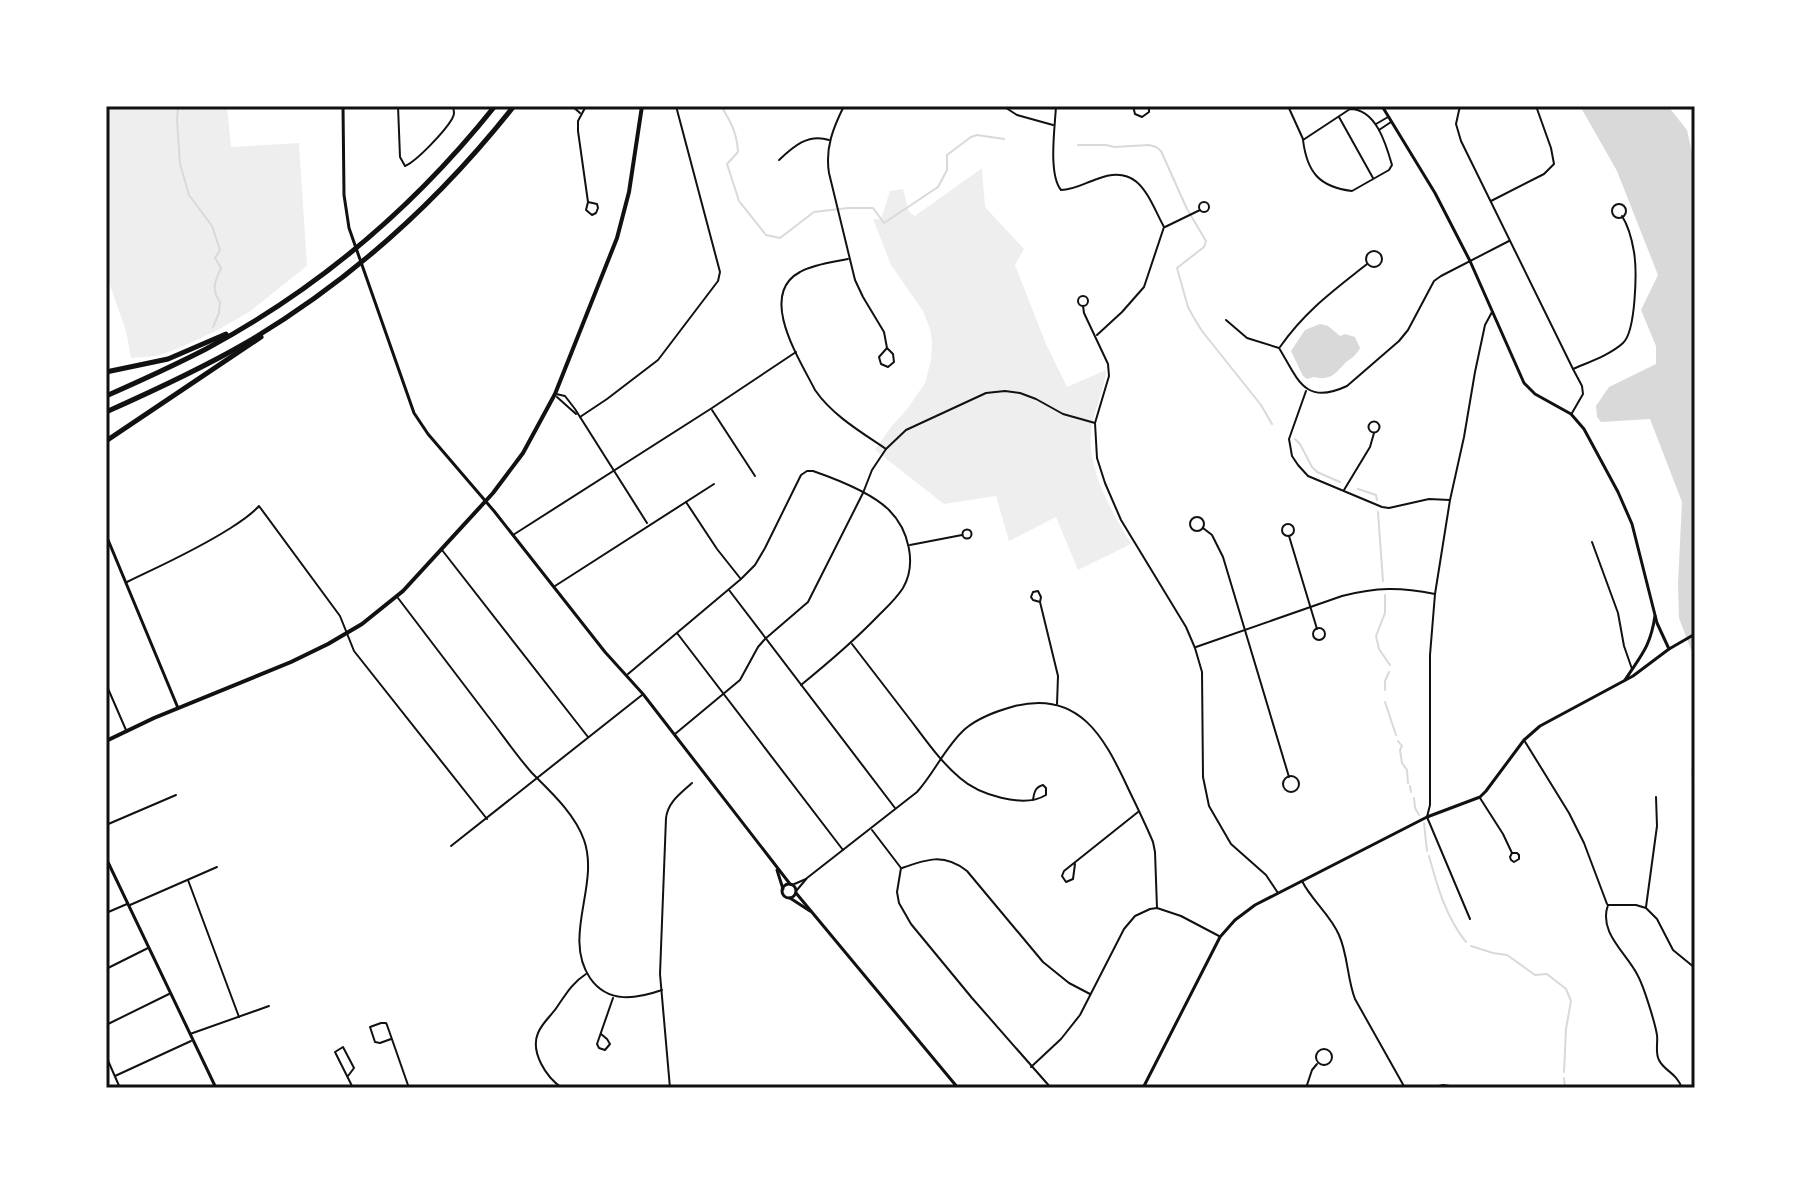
<svg xmlns="http://www.w3.org/2000/svg" width="1801" height="1194" font-family="Montserrat,sans-serif">
<rect width="100%" height="100%" fill="#fff"/>
<g fill="#eee">
<path d="M 106,106 L 227,106 L 231,147 L 299,143 L 307,266 L 249,312 L 218,330 L 179,348 L 157,356 L 131,358 L 126,331 L 106,274 Z"/>
<path d="M 982,168 L 985,207 L 1024,249 L 1015,265 L 1046,344 L 1067,387 L 1106,370 C 1105,391 1093,410 1091,432 C 1087,470 1112,512 1131,544 L 1078,570 L 1056,517 L 1009,541 L 996,496 L 944,504 L 875,450 L 891,427 L 908,408 L 925,383 L 931,360 L 932,341 L 930,329 L 923,311 L 891,265 L 873,219 L 881,219 L 890,191 L 903,189 L 909,212 L 915,216 Z"/>
</g>
<g fill="#d9d9d9">
<path d="M 1580,106 L 1668,106 L 1687,130 L 1695,166 L 1695,660 L 1679,618 L 1678,584 L 1682,502 L 1650,419 L 1601,422 L 1597,417 L 1596,406 L 1609,387 L 1656,364 L 1656,346 L 1641,310 L 1658,275 L 1617,171 Z"/>
<path d="M 1320,324 L 1328,326 L 1340,336 L 1345,334 L 1355,337 L 1360,348 C 1356,356 1351,358 1345,363 C 1335,374 1330,381 1314,377 L 1307,379 L 1303,376 L 1291,351 L 1305,330 Z"/>
</g>
<g fill="none" stroke-linecap="round" stroke-linejoin="round">
<g stroke="#d9d9d9" stroke-width="2">
<path d="M 178,106 L 177,120 L 180,164 L 189,195 L 212,226 L 220,250 L 215,258 L 221,268 C 215,281 211,290 220,302 L 219,313 L 213,327"/>
<path d="M 721,106 C 731,122 737,133 738,152 L 727,164 L 739,201 L 766,235 L 780,238 L 814,212 L 848,208 L 873,208 L 884,223 L 938,187 L 947,170 L 947,155 L 971,137 L 977,135 L 1004,139"/>
<path d="M 1078,145 L 1106,145 L 1115,147 L 1149,145 L 1156,147 L 1161,151 L 1187,209 L 1206,241 L 1204,247 L 1177,268 L 1188,307 L 1194,318 L 1202,331 L 1261,405 L 1272,424"/>
<path d="M 1295,439 L 1300,444 L 1312,467 L 1317,472 L 1340,482"/>
<path d="M 1358,489 L 1376,495 L 1377,500"/>
<path d="M 1378,512 L 1383,581"/>
<path d="M 1385,595 L 1385,613 L 1376,636 L 1379,649 L 1390,665"/>
<path d="M 1385,690 L 1385,681 L 1389,672"/>
<path d="M 1385,702 L 1396,735"/>
<path d="M 1398,741 L 1402,746 L 1400,750 L 1402,763 L 1407,770 L 1408,783"/>
<path d="M 1695,758 L 1692,770 L 1695,803"/>
<path d="M 1410,786 L 1411,792"/>
<path d="M 1414,798 L 1415,808 L 1419,815"/>
<path d="M 1695,809 L 1695,818"/>
<path d="M 1424,823 L 1427,851"/>
<path d="M 1429,856 C 1437,885 1446,918 1466,942"/>
<path d="M 1471,946 L 1493,953 L 1507,955 L 1535,975 L 1547,974 L 1566,989 L 1571,1001 L 1566,1029 L 1564,1072"/>
<path d="M 1564,1078 L 1565,1088"/>
</g>
<g stroke="#111" stroke-width="2">
<path d="M 398,106 L 400,157 L 405,166 C 417,161 445,131 452,119 C 455,113 454,113 453,106"/>
<path d="M 572,106 L 580,113"/>
<path d="M 586,106 L 578,121 L 578,131 L 588,202 L 586,210 L 592,215 L 596,213 L 598,208 L 597,204 L 588,202"/>
<path d="M 844,106 C 833,128 825,148 829,173 L 855,280 L 863,297 L 884,332 L 887,348 L 893,354 L 894,362 L 888,367 L 881,364 L 879,357 L 887,348"/>
<path d="M 1003,106 L 1017,115 L 1053,125"/>
<path d="M 1056,106 C 1055,127 1048,174 1061,190 C 1074,190 1085,183 1097,179 C 1139,162 1148,197 1164,227 L 1144,287 L 1122,312 L 1097,335"/>
<path d="M 1133,106 L 1135,114 L 1142,117 L 1149,112 L 1149,106"/>
<path d="M 1288,106 L 1303,139"/>
<path d="M 1460,106 L 1456,124 L 1461,141 L 1573,369"/>
<path d="M 1350,109 C 1376,109 1386,144 1392,165 L 1389,170 L 1352,191 C 1319,187 1307,172 1303,140 Z"/>
<path d="M 1339,117 L 1373,178"/>
<path d="M 1376,124 L 1388,117"/>
<path d="M 1379,130 L 1391,122"/>
<path d="M 779,160 C 793,147 808,133 829,140"/>
<path d="M 1491,201 L 1544,174 L 1554,164 L 1551,148 L 1536,106"/>
<circle cx="1204" cy="207" r="5"/>
<circle cx="1619" cy="211" r="7"/>
<path d="M 1165,227 L 1200,210"/>
<circle cx="1374" cy="259" r="8"/>
<path d="M 848,259 C 833,262 814,264 800,272 C 757,295 800,360 815,390 C 832,415 861,432 886,449"/>
<circle cx="1083" cy="301" r="5"/>
<path d="M 1083,306 L 1084,313 L 1108,364 L 1109,376 L 1095,423 L 1097,458 L 1105,483 L 1121,520 L 1186,627 L 1195,648 L 1202,672 L 1203,777 L 1209,806 L 1231,844 L 1266,875 L 1278,893"/>
<path d="M 1226,320 L 1247,338 L 1279,348 C 1298,379 1304,406 1347,386 L 1399,341 L 1408,330 L 1434,281 L 1441,276 L 1509,241"/>
<path d="M 1280,347 C 1305,311 1333,291 1367,264"/>
<path d="M 1306,391 L 1289,439 L 1292,456 L 1298,465 L 1308,476 L 1382,507 L 1389,508 L 1429,499 L 1450,500"/>
<path d="M 556,394 L 565,396 L 575,409 L 647,523"/>
<path d="M 557,397 L 576,414"/>
<path d="M 712,410 L 755,476"/>
<path d="M 1572,413 L 1583,394 L 1582,386 L 1573,369 C 1589,362 1610,355 1623,343 C 1636,331 1637,270 1634,252 C 1632,240 1629,227 1622,216"/>
<path d="M 580,417 L 607,399 L 658,360 L 718,281 L 720,272 L 676,106"/>
<circle cx="1374" cy="427" r="5.5"/>
<path d="M 1344,490 L 1370,447 L 1374,433"/>
<path d="M 686,502 L 717,549 L 740,578"/>
<circle cx="1197" cy="524" r="7"/>
<circle cx="1288" cy="530" r="6"/>
<path d="M 1203,528 L 1212,535 L 1223,557 L 1289,777"/>
<circle cx="967" cy="534" r="4.5"/>
<path d="M 513,535 L 712,408 L 796,352"/>
<path d="M 1289,536 L 1317,629"/>
<path d="M 1592,542 L 1618,613 L 1624,646 L 1632,669"/>
<path d="M 910,545 L 962,535"/>
<path d="M 442,550 L 588,737"/>
<path d="M 127,582 C 162,565 196,550 229,529 C 240,522 250,516 259,506 L 340,616 L 354,651 L 487,819"/>
<path d="M 106,584 L 108,583"/>
<path d="M 555,586 L 714,484"/>
<path d="M 729,590 L 895,808"/>
<path d="M 398,598 C 428,637 457,676 487,715 C 502,734 516,755 532,773 C 551,792 575,814 584,840 C 600,885 562,936 590,978 C 608,1004 636,999 662,990"/>
<path d="M 1040,602 L 1033,600 L 1031,597 L 1033,592 L 1038,591 L 1041,597 L 1040,602 L 1058,676 L 1057,704"/>
<circle cx="1319" cy="634" r="6"/>
<path d="M 677,633 L 843,850"/>
<path d="M 852,644 C 872,670 892,696 912,722 C 927,742 941,762 960,778 C 978,794 1023,809 1046,795 L 1046,788 L 1043,785 C 1035,787 1034,793 1033,800"/>
<path d="M 1196,647 L 1342,596 C 1377,587 1400,587 1435,594"/>
<path d="M 628,674 L 741,579 L 755,565 L 765,548 L 801,475 L 807,471 L 813,471 C 836,479 872,493 889,510 C 909,530 917,564 903,588 C 896,599 887,607 878,616 C 854,641 828,663 801,685"/>
<path d="M 106,684 L 126,730"/>
<path d="M 675,734 L 740,680 L 758,647 L 765,639 L 808,602 L 863,493 L 872,470 L 886,449 L 906,430 L 986,393 L 1005,391 L 1020,393 L 1036,399 L 1063,414 L 1095,423"/>
<path d="M 1524,740 L 1569,813 L 1584,843 L 1607,904"/>
<circle cx="1291" cy="784" r="8"/>
<path d="M 1480,798 L 1503,834 L 1512,853 L 1517,853 L 1519,855 L 1519,859 L 1514,862 L 1511,860 L 1510,857 L 1512,853"/>
<path d="M 106,825 L 176,795"/>
<path d="M 872,830 L 901,868 L 897,892 L 899,903 L 911,924 L 972,998 L 1051,1088"/>
<path d="M 451,846 L 642,695"/>
<path d="M 1075,864 L 1073,879 L 1066,882 L 1062,876 L 1064,871 L 1138,812"/>
<path d="M 902,868 C 927,859 944,853 967,871 L 1043,962 L 1069,983 L 1090,994"/>
<path d="M 188,880 L 239,1017"/>
<path d="M 1302,881 C 1312,901 1330,914 1339,935 C 1348,955 1347,978 1355,999 L 1405,1088"/>
<path d="M 792,885 L 806,879"/>
<path d="M 797,890 L 807,878 L 917,792 C 935,772 945,747 965,729 C 979,717 997,711 1015,706 C 1079,690 1104,737 1127,786 C 1136,805 1145,823 1153,842 L 1155,852 L 1157,908"/>
<path d="M 130,905 L 217,867"/>
<path d="M 1608,905 C 1598,933 1627,953 1638,976 C 1644,987 1655,1023 1657,1035 C 1658,1043 1655,1053 1659,1060 C 1664,1071 1676,1072 1682,1088"/>
<path d="M 1608,905 L 1636,905 L 1646,908 L 1657,919 L 1673,950 L 1695,968"/>
<path d="M 1646,907 L 1657,826 L 1656,797"/>
<path d="M 106,913 L 127,904"/>
<path d="M 1470,919 L 1427,817 L 1430,805 L 1430,655 L 1435,594 L 1450,500 L 1464,437 L 1475,372 L 1485,325 L 1492,312"/>
<path d="M 106,969 L 148,948"/>
<path d="M 106,1025 L 169,994"/>
<path d="M 190,1034 L 269,1006"/>
<path d="M 601,1034 L 607,1039 L 610,1044 L 605,1050 L 599,1048 L 597,1044 L 613,998"/>
<path d="M 391,1039 L 380,1043 L 375,1042 L 370,1027 L 381,1023 L 386,1023 L 387,1025 L 409,1088"/>
<circle cx="1324" cy="1057" r="8"/>
<path d="M 106,1056 L 120,1088"/>
<path d="M 1031,1067 L 1061,1039 L 1080,1015 L 1124,929 L 1135,916 L 1150,909 L 1157,908 L 1181,916 L 1219,936"/>
<path d="M 115,1076 L 191,1041"/>
<path d="M 348,1076 L 354,1068 L 343,1047 L 335,1052 L 353,1088"/>
<path d="M 562,1088 C 546,1077 530,1052 538,1033 C 542,1023 551,1016 557,1007 C 566,994 572,983 586,974"/>
<path d="M 670,1088 L 660,974 L 666,818 C 668,802 680,794 692,783"/>
<path d="M 1306,1088 L 1312,1070 L 1317,1064"/>
<path d="M 1431,1088 L 1443,1085 L 1463,1088"/>
</g>
<g stroke="#111" stroke-width="3">
<path d="M 343,106 L 344,195 L 349,228 L 414,413 L 428,434 L 494,511 L 605,652 L 643,694 L 790,884"/>
<path d="M 1382,106 L 1435,193 L 1470,261 L 1524,383 L 1535,394 L 1571,414 L 1584,429 L 1618,492 L 1632,524 L 1657,623 L 1669,649"/>
<path d="M 106,535 L 178,708"/>
<path d="M 1625,680 C 1641,655 1650,648 1655,616"/>
<path d="M 777,870 L 783,889"/>
<circle cx="789" cy="891" r="7"/>
<path d="M 796,893 L 958,1088"/>
<path d="M 790,898 L 810,911"/>
</g>
<g stroke="#111" stroke-width="3">
<path d="M 106,858 L 216,1088"/>
<path d="M 1143,1088 L 1220,937 L 1235,920 L 1255,905 L 1427,817 L 1480,797 L 1486,791 L 1524,740 L 1540,726 L 1633,676 L 1669,649 L 1695,634"/>
</g>
<path stroke="#111" stroke-width="4" d="M 106,741 L 154,718 L 291,662 L 328,644 L 362,624 L 403,591 L 493,493 L 523,453 L 555,394 L 617,238 L 629,192 L 642,106"/>
<g stroke="#111" stroke-width="5">
<path d="M 106,372 L 168,359 L 226,334"/>
<path d="M 106,396 C 140,381 173,366 206,349 C 318,289 416,205 495,106"/>
<path d="M 106,412 C 153,391 199,370 244,344 C 348,283 439,201 514,106"/>
<path d="M 106,441 L 261,337"/>
</g>
</g>
<rect width="1801" height="1194" fill="none" stroke="#ffffff" stroke-width="216"/>
<rect x="108" y="108" width="1585" height="978" fill="none" stroke="#111" stroke-width="3"/>
</svg>
